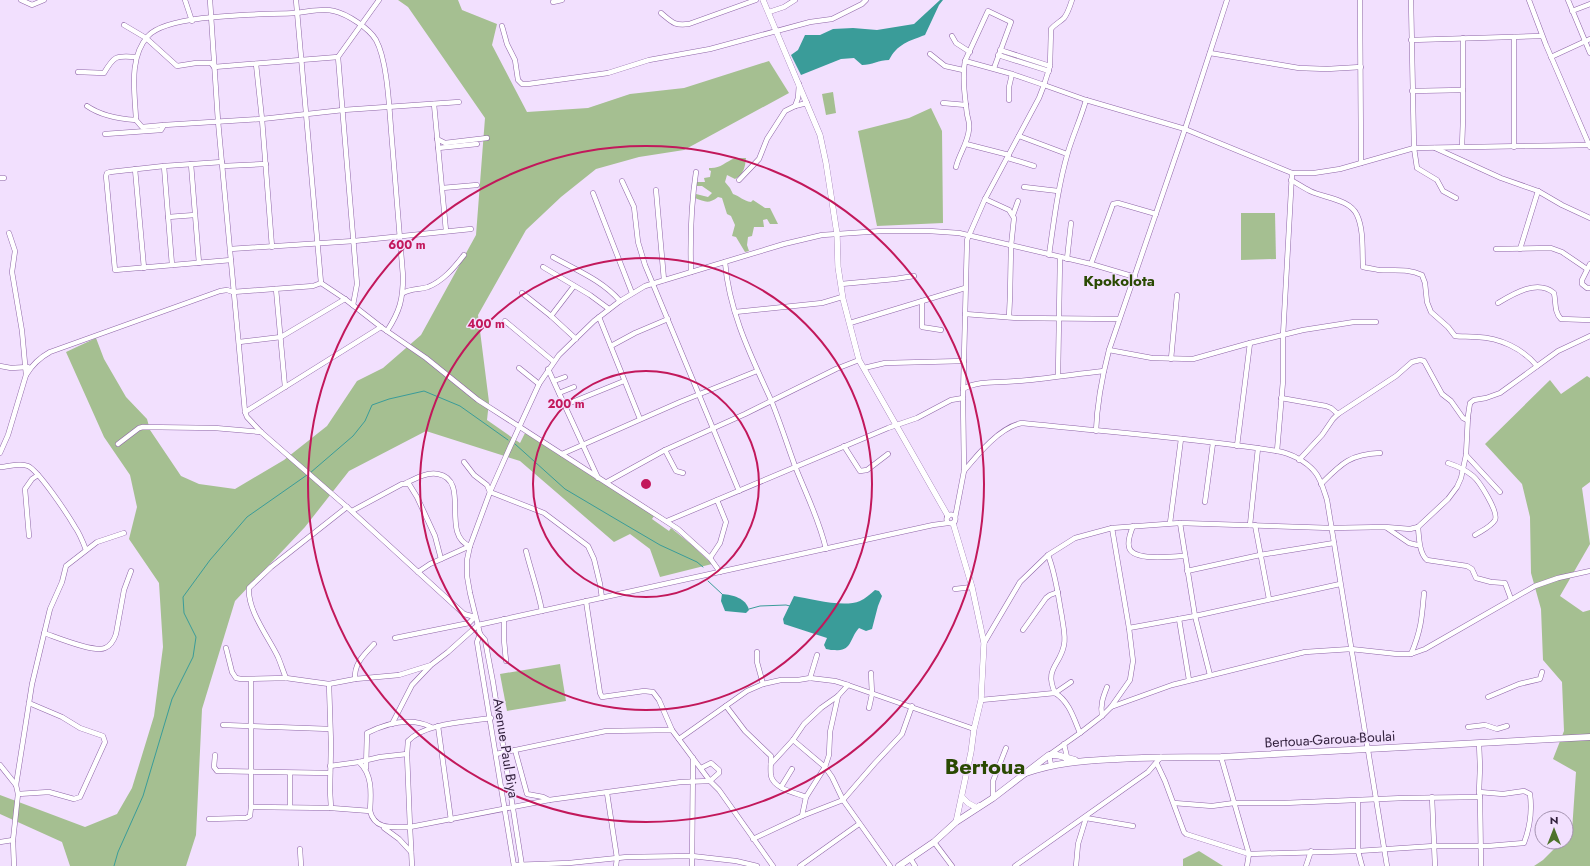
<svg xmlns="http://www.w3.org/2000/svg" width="1590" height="866" font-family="Jost,sans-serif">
<rect width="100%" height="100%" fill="#f2e0fe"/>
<g fill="#a5bf91">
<path d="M 398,0 L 458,0 L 462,10 L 497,24 L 492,45 L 527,112 L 588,108 L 630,94 L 684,88 L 769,61 L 789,93 L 684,150 L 639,157 L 596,169 L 561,197 L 526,230 L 478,315 L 489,402 L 487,420 L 520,443 L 525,433 L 654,516 L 652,519 L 669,531 L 671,528 L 692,545 L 712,564 L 660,577 L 650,549 L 630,534 L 614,542 L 520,461 L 426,431 L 349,471 L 305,527 L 235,601 L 202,709 L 196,835 L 186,866 L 70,866 L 62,842 L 0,814 L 0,795 L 85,827 L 117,814 L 132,788 L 154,716 L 163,647 L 159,583 L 129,539 L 137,507 L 130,475 L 104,437 L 66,352 L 96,338 L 104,359 L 126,397 L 147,419 L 150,430 L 181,476 L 199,484 L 235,489 L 284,460 L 327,426 L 357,381 L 383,368 L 421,335 L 476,235 L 485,118 L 408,7 Z"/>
<path d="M 833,92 L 836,113 L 826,115 L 822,94 Z"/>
<path d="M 931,108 L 942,131 L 943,223 L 877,226 L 858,131 L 909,118 Z"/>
<path d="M 735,158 L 746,158 C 745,167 744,174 735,179 L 727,175 L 725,182 L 730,188 L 733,194 C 740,196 743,201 751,202 L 753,200 L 765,208 L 770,208 L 778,224 L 770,224 L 767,219 L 763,220 L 764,227 L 754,227 L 752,236 L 748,237 L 747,245 L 749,251 L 745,252 L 736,237 L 732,236 L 735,225 L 731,216 L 727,214 L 722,198 L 718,197 C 709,204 705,202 695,198 L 696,194 L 708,197 L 712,193 L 702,186 L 696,186 L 696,182 L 705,182 L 704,178 L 710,177 L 711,171 L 709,170 L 709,168 C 720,169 725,162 735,158 Z"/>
<path d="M 1241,213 L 1275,213 L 1276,259 L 1241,260 Z"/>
<path d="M 1587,376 L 1590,378 L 1590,482 L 1582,488 L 1590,544 L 1560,596 L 1583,612 L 1590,610 L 1590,866 L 1534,866 L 1543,860 L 1561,842 L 1566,842 L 1566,837 L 1572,831 L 1576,772 L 1553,759 L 1564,731 L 1562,682 L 1543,660 L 1541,609 L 1531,573 L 1530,517 L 1522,484 L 1485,444 L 1550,380 L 1561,394 Z"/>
<path d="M 560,664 L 566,701 L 507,711 L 500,674 Z"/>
<path d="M 1199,851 L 1223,866 L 1183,866 L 1183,859 Z"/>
</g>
<g fill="#3a9c99">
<path d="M 940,0 L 943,0 L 939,5 L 925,35 C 909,41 897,44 889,60 C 879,60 872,65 862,65 L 854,58 L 841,59 L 801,75 L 791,55 L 798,50 L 805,35 L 820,35 L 833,29 L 853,28 L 877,30 L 914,24 Z"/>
<path d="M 875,590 L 879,591 L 882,596 L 878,606 L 872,629 L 866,631 L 859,628 C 850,637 852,652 835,650 C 832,650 830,650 826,649 L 824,645 L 827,638 L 784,624 L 783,619 L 794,596 C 811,599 844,608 860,601 C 865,599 870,594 875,590 Z"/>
<path d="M 722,594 C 733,595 746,598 749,610 L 746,613 L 725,611 L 721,601 Z"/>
</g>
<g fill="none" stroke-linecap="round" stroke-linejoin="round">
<g stroke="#3a9c99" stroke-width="1">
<path d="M 515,444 L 565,489 L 614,518 L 660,545 L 697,562 L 703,567"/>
<path d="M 310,473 L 353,436 L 365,421 L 372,405 L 389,399 L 424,391 L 460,406 L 508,440"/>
<path d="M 708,581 L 722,594"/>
<path d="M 749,609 L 760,606 L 786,605 L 790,606"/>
<path d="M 114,866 L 118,852 L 143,796 L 172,699 L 193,657 L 196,637 L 184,613 L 183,597 L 210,560 L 247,517 L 307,475"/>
</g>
<g stroke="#8e65a7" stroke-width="5.5">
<g id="minor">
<path d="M 21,0 L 32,5 L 44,0"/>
<path d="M 185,0 L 192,21"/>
<path d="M 210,0 L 218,121 L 245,412 L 247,417 L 261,432 L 347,507 L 464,614 L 475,617"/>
<path d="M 296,0 L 321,283"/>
<path d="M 1360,0 L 1361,163"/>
<path d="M 1411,0 L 1414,148 L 1417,168 L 1437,180 L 1443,191 L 1456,198"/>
<path d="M 1529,0 L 1546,45 L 1590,147"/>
<path d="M 1568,0 L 1590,53"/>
<path d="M 553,2 L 562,0"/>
<path d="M 1572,11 L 1590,4"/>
<path d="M 769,12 L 784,7 L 795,0"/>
<path d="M 661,13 C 672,22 674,26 689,24 L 756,0"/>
<path d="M 124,25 L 146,38 L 177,66 L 196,63 L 211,63 L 214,67 L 338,57"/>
<path d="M 502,26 L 507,44 L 515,60 L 518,80 L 522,84 L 528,84 L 608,73 L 649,60 L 710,49 L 810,22 L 832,19 L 862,4 L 866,0"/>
<path d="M 952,36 L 956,43 L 970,52"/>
<path d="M 1514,37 L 1514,147"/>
<path d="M 1411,40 L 1542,36"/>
<path d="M 1000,50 L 1050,66"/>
<path d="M 1210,53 L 1299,68 L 1327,69 L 1361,67"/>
<path d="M 930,54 L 945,66 L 963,70"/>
<path d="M 998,55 L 1049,71"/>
<path d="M 1551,57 L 1590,39"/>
<path d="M 965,61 L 1012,74 L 1044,85 L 1050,66 L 1051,29 C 1055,24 1060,22 1064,18 C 1068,13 1070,6 1072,0"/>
<path d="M 256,64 L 262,119 L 272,247"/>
<path d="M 78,72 L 104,73 C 114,56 116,55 136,57"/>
<path d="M 1412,91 L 1463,90"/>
<path d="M 1009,100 L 1009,87 L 1012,74"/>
<path d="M 943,103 L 966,105"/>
<path d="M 434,104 L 446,231"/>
<path d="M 87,106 C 100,115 120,119 136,120"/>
<path d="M 795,106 L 798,98 L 799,84"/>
<path d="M 164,125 L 142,127 L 136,120 C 135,93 128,58 148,36 C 169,13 264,15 295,13 C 308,12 322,8 334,11 C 347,14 369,28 376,40 C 387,60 389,104 391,129 C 395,178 399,227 403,276 C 403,299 400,311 387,331"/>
<path d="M 105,134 L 161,130 L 164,125 L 262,119 L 343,110 L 459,102"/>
<path d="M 1019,136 L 1067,154"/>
<path d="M 437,139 L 445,143 L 487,138"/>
<path d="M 966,144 L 1009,155"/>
<path d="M 1462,147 L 1463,119 L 1463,38"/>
<path d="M 438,148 L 477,144"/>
<path d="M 1435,148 L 1501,178 L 1538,191 L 1562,205 L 1590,218"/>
<path d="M 1008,158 L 1034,166"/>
<path d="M 222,162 L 164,166 L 110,172 L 107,173 L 106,176 L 115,270 L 231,260"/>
<path d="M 191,164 L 199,263"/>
<path d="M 164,166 L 172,265"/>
<path d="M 223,166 L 266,164"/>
<path d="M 956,167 C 959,154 968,143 969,129 C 970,124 968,119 967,114 C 965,97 962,79 965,61 L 988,11 L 1011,22 L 994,68"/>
<path d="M 135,169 L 144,268"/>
<path d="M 0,178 L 4,178"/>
<path d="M 739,180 L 759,159 L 767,139 L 785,111 L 795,106 L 807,103"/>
<path d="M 1291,180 C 1298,184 1304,188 1310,191 C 1324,198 1350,199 1357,215 C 1364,230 1362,251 1363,267 C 1368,268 1374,269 1379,270 C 1394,271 1408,268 1422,275 L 1425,283 L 1427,302 L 1431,312 L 1448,327 L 1455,336 C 1462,337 1469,336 1477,337 C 1500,338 1522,348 1537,366"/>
<path d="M 622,181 L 634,207 L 638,242 L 645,265 L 739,491"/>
<path d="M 1024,187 L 1058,191"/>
<path d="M 442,188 L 477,185"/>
<path d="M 656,190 L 664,280"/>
<path d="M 593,193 L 632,293"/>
<path d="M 985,199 L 1009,210 L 1014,218 L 1011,246 L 1010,296 L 1009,317"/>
<path d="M 1013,215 L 1018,201"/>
<path d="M 168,217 L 195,215"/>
<path d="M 9,233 L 15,251 L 12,272 L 22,331 L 26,375"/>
<path d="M 230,249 L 354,241 L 471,229"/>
<path d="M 1496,249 L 1551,248 L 1562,252 L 1587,269"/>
<path d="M 1520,249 L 1538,191"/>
<path d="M 1049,255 C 1054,220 1058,186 1068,152 C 1073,135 1081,118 1086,100"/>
<path d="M 553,257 C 576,270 602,280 620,301"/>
<path d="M 1067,259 L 1071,223"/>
<path d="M 725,262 C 729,312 751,356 771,400 C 780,422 787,444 795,466 C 806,494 819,519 826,549"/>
<path d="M 1091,264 L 1113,204 L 1118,203 L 1156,214"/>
<path d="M 1590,264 L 1582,280 L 1582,284 L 1587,288 L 1590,288"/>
<path d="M 543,267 L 590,295 L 609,309"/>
<path d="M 691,272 C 690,239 691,205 696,172"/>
<path d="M 841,284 L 895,279 L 914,276"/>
<path d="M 276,289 L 285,387"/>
<path d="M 403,293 C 412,288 419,290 428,287 C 443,281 454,268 464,255"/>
<path d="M 522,293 L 551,316 L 576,339"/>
<path d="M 922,301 L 922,327 L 941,330"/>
<path d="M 1498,303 C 1513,294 1537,279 1554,293 C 1556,302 1554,312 1561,319 L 1590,320"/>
<path d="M 353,305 L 357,284 L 338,57 L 379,0"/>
<path d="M 735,312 L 822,303 L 842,297"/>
<path d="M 965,314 L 1017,318 L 1119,319"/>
<path d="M 551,316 L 574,286"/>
<path d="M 599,317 L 640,419"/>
<path d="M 505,321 L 553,361"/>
<path d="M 850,323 L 965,288"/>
<path d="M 239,342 L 281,337 L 345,299"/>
<path d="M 611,346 L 635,333 L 668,319"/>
<path d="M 1109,350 L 1152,358 L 1193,359 L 1250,343 L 1303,330 L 1354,322 L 1376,322"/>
<path d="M 1171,359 L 1177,295"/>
<path d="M 0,366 L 11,368 L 28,367"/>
<path d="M 519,368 L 539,384"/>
<path d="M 864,368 L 885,363 L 964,361"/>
<path d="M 548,369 L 598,478"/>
<path d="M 1058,376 L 1060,257"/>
<path d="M 554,381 L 565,377"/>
<path d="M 963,389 C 978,380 1000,383 1017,381 C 1046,379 1075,374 1104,371"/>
<path d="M 559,393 L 574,387"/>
<path d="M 1281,398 L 1326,406 L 1331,408 L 1338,414"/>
<path d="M 565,405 L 624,381"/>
<path d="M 245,412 L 381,327"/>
<path d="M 1096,431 C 1097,403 1102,377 1109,350 L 1185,129 L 1227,0"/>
<path d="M 118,444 L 139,428 L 143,427 L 215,428 L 261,432"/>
<path d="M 844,446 L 860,471 L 867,470 L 888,454"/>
<path d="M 1237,446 L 1250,343"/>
<path d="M 665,450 L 676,471 L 683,473"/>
<path d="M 1277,451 L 1283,381 L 1283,336 L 1292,173"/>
<path d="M 0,453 L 8,435 L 26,375 C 32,365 39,358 50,352 L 220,291 L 227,290 L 233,292 L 313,286 L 321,283 L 345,299 L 381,327 L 426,358 L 478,400 L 678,529 L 710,558 L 720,572"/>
<path d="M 562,454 L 680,402 L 757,371"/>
<path d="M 1466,455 L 1500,492"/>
<path d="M 1299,460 L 1322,435 L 1333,419 L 1338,414 L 1396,376 L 1412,362 L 1420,360 L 1424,361 L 1442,394 L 1451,401 L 1463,418 L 1467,420 L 1468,417"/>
<path d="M 464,462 L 474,475 L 487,485 L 490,492 L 544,513 L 588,546 L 594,559 L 600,584 L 602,598"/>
<path d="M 1448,463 C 1457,466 1466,470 1473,476 C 1479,481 1499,512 1495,520 C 1491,527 1481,531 1475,535"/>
<path d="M 0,467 C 9,467 19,462 28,466 C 39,471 68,515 75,527 C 80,534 83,542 86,550"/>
<path d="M 964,471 C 978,454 1000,427 1022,423 C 1107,432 1193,438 1277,451 C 1290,453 1306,461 1315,472 C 1321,479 1324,491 1327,500 L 1387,866"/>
<path d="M 607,482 L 665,450 L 745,414 L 836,369 L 859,360"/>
<path d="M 406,483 C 416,478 427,472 438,474 C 471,480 440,535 470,546"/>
<path d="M 1321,484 C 1341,464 1350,454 1380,453"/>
<path d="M 1205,502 L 1213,443"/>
<path d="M 352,511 L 402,484 L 409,484 L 417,497 L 435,536 L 441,559"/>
<circle cx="951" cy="519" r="4.5"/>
<path d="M 955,518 L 964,471 L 963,398 L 967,240 L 985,199 L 1039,98 L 1044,85 L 1086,100 L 1185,129 L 1292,173 L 1314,173 L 1340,169 L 1414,148 L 1590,145"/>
<path d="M 667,521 L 888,428 L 917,418 L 951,400 L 963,398"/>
<path d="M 1170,523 L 1181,439"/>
<path d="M 1180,523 L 1195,616 L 1210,675"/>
<path d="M 1250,525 L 1258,448"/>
<path d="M 1255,525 L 1269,599"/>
<path d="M 1133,526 C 1131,532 1127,540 1129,547 C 1132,562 1173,556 1185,556"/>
<path d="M 1418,527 C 1419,537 1419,553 1427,560 L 1467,566 L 1472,569 L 1476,578 L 1491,582 L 1505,583 L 1511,599"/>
<path d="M 1387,528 L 1409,543 L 1417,545"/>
<path d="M 29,536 L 25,489 L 32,479 L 38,475"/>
<path d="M 526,551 C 531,571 538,590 542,611"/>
<path d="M 1048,555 C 1056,575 1058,596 1062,617 C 1063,626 1066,636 1064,645 C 1060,666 1044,668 1055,693 L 1071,682"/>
<path d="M 710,558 L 720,543 L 726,522 L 717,500"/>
<path d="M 1187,571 L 1260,555 L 1334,543"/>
<path d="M 418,572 L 430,564 L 470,546"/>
<path d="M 955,589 L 972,587"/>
<path d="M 586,601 L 600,693 L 602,697 L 644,691 L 653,692 L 659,700 L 672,730"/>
<path d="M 504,619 L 504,640 L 506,661"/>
<path d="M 1179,619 L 1189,680"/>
<path d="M 1129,628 L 1195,616 L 1340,584"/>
<path d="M 1023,630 L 1046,598 L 1050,595 L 1058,592"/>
<path d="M 44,633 C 56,637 94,653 105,648 C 110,646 114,640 116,634 L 124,590 L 131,571"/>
<path d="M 480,634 L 477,642 L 514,866"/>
<path d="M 395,638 L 469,623 L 475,617"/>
<path d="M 984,643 L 1020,582 L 1048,555 L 1075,538 L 1112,528 L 1180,523 L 1331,528 L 1385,527 L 1410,529 L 1418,527 L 1448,499 L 1457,487 L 1461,478 L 1466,455 L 1468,416 L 1470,403 L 1474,400 L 1486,398 L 1500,393 L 1558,351 L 1590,336"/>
<path d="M 226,648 L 232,672 L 236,678 L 241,679 L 286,678 L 329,684 L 355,679 L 399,675 L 431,665 L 448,652 L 478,625 L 933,525 L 948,523"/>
<path d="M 757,652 L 757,662 L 763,684"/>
<path d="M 1411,654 C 1421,631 1422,617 1424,593"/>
<path d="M 286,678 C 283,671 281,664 278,657 C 269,638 247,610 249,588 L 271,567 L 347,507"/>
<path d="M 810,678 L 817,655"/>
<path d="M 355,679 C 354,663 364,655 374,644"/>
<path d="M 251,680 L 251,807 L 331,808 L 370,811 C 375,831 394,827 410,827 L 412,866"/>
<path d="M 329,684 L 331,744 L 330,791 L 331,808"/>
<path d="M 1488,697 L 1519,684 L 1540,679 L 1542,672"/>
<path d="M 981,700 L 1055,693 C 1069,701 1074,719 1080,733"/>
<path d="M 726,706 L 745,731 L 771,756 C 771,763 770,770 771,776 C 774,789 796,793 806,797"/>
<path d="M 1111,707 L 1172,685 L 1305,652 L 1351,649 L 1397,654 L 1411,654 L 1425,649 L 1535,586 L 1558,578 L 1590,571"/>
<path d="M 869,708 L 872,694 L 871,673"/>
<path d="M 1102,716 C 1100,705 1103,697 1107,687"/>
<path d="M 491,718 C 467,722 425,723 408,741 L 407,754 L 410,827 L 549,800 L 681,782 L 710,781 L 719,773 L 719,770 L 711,763 L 701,768"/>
<path d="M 392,724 L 412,685 L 430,666"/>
<path d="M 223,725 L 330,729"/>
<path d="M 438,726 L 451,820"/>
<path d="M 1468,727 L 1485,725 L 1497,729 L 1507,726"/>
<path d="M 679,739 L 747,691 L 763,684 L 781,680 L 798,680 L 810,678 L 835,681 L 848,685 L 974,729"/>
<path d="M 793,740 L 825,767 L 832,777 L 843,800 L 890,866"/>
<path d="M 1064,744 L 1067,757 L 1066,760"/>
<path d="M 515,750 L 527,794 L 543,797 L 549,800"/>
<path d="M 496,754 L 606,731 L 672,730 L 710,781 L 719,790 L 773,866"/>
<path d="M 215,755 L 214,767 L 217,771 L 330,773"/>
<path d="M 1221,757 L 1249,854 L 1247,866"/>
<path d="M 359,762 C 373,775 371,794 370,811"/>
<path d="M 771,764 L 793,740 L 804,724 L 821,708 L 838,696 L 848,685"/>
<path d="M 1157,764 L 1165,781 L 1184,832 L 1186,834 L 1249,854 L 1358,851 L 1434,846 L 1488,846 L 1524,843 C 1530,827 1532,809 1530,794 L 1524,791 L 1503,794 L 1479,792"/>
<path d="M 0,765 L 16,785 L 18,794 L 13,840 L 14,866"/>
<path d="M 1051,765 L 1049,755 L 1080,733 L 1102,716 L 1111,707 L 1130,680 L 1133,661 L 1129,628 L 1112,528"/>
<path d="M 330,766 L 359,762 L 380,757 L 407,754"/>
<path d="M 366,768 L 367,733 C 387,723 411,717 431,727"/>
<path d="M 290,773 L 290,807"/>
<path d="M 16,785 L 32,684 L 50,609 L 62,582 L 66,566 L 97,542 L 124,533"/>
<path d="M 781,787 L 792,769"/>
<path d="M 607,793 L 617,858 L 616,866"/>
<path d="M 18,794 L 49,792 L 74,799 L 80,797 L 105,742 L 103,736 L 80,728 L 62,717 L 29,703"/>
<path d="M 1432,797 L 1435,866"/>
<path d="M 1480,797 L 1481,866"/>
<path d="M 993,798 L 993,781 L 1006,748"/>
<path d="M 1358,801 L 1358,851 L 1362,866"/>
<path d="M 1174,803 L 1212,806 L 1234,803 L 1284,803 L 1404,798 L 1480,797 L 1479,792 L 1480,767 L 1479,743"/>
<path d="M 802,816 L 806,797 L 825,767 L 829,755 L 830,732 L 838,696"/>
<path d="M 1086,818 L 1133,826"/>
<path d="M 209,819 L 246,818 L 250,816 L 251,807"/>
<path d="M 384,828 L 399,839 L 411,852"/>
<path d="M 753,839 L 802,816 L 843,800 L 875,763 L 902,734 L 912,706"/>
<path d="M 0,842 L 13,840"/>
<path d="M 934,842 L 952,866"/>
<path d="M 300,849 L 301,866"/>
<path d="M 910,858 L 915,866"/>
<path d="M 514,865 L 569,863 L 627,857 L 692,856 L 736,861 L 757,866"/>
<path d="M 522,866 L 493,682 L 485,640 L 480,634 L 470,593 L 467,576 L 467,560 L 470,546 L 490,492 L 510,447 L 539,384 L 559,355 L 594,321 L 620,301 L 645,286 L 784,244 L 822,235 L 882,231 L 929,231 L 959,233 L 1091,264 L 1135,277"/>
<path d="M 692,866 L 693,758"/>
<path d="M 800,866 L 859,824"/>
<path d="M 1015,866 L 1148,772 L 1161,757"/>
<path d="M 1076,866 L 1078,844 L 1086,818 L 1084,818"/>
<path d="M 1306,866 L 1311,851"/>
</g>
</g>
<g stroke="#8e65a7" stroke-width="6">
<g id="major">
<path d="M 763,0 L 820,135 L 826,163 L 837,234 L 838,267 L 843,299 L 859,360 L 948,516"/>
<path d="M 953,523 L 972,587 L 984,643 L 981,700 L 974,729 L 971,752 L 956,822"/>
<path d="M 962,797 L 968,803 L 977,808 L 979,806"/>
</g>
</g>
<g stroke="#8e65a7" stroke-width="7">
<g id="highway">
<path d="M 1026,773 C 1057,762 1084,761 1117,759 C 1152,757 1186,757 1221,757 L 1590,737"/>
<path d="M 899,866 L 934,842 L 956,822 L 993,798 L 1049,755 L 1057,755 L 1075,760"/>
</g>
</g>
<use href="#minor" stroke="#fff" stroke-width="4.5"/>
<use href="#major" stroke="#fff" stroke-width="5.5"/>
<use href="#highway" stroke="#fff" stroke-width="6"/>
</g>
<g fill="none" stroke="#c2185b" stroke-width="2">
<circle cx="646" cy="484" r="113"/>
<circle cx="646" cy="484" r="226"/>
<circle cx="646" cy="484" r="338"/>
</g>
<g text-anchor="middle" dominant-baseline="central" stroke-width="3" stroke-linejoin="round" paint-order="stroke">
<g font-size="14" fill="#301f3b" stroke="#f2e0fe">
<text transform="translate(1330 739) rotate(-3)">Bertoua-Garoua-Boulai</text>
<text transform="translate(506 748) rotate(81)">Avenue Paul Biya</text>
</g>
<g font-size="15" font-weight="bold" fill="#2a4902" stroke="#f2e0fe">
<text x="1119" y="281">Kpokolota</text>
</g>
<g font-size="22" font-weight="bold" fill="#2a4902" stroke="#f2e0fe">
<text x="985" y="766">Bertoua</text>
</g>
</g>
<circle cx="646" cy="484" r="6" fill="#c2185b" stroke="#f2e0fe" stroke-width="2"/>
<g font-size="12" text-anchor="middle" font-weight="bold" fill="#c2185b" stroke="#f2e0fe" stroke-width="3" stroke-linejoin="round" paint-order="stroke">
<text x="407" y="249">600 m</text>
<text x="486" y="328">400 m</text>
<text x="566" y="408">200 m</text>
</g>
<g transform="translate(1554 830)"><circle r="19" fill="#f2e0fe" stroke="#a493b0"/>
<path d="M0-3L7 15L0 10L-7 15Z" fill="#4e722b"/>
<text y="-6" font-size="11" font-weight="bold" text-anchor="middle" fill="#301f3b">N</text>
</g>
</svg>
